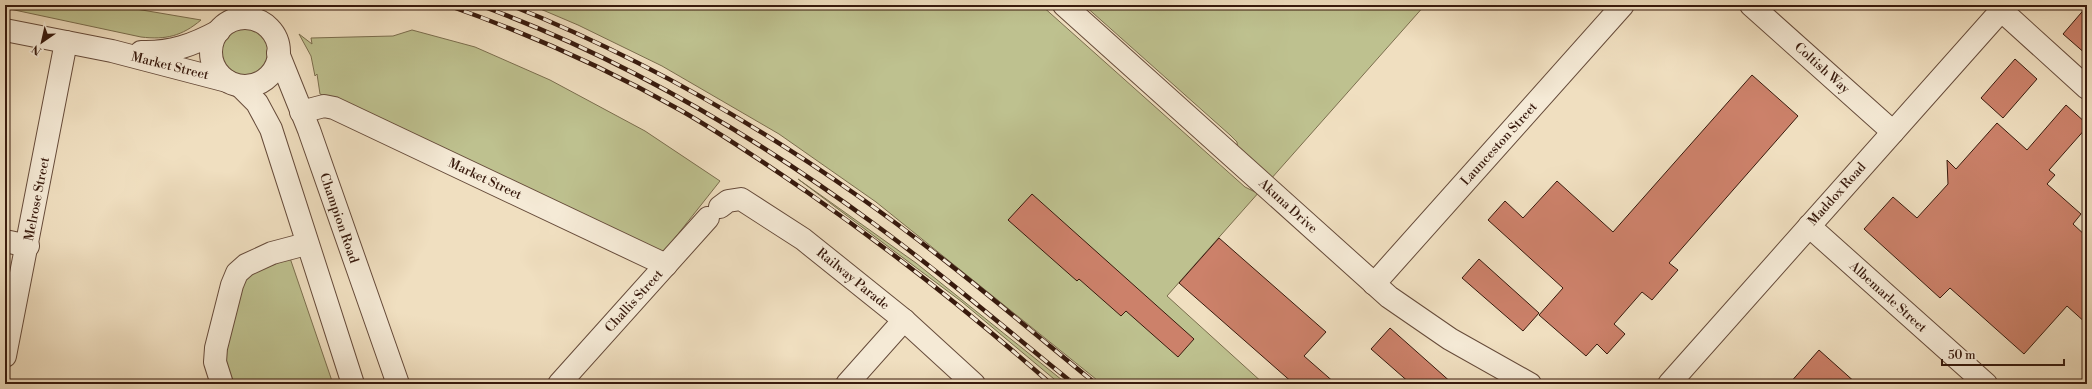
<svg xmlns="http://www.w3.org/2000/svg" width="2092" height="389" font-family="'Libre Bodoni',serif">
<rect width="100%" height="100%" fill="#f0dfc0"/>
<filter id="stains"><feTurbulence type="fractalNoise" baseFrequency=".005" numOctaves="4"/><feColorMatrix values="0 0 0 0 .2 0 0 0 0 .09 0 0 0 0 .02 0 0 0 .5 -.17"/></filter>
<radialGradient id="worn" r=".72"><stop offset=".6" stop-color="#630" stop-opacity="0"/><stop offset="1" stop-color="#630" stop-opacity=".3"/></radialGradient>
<g fill="#bec18f" stroke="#7b6e4e">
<path d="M 5,5 L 136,5 L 136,9 L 201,20 C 182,36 166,40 141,37 L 5,8 Z"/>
<path d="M 531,5 L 1041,5 L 1245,187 L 1255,192 L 1260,191 L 1167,296 L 1264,384 L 1102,384 L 876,202 L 779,134 L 662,66 L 578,25 Z"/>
<path d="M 1084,5 L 1425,5 L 1270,180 L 1238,152 L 1237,142 L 1230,135 Z"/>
<circle cx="245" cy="53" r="26"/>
<path d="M 412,30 L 475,47 L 550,80 L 645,131 L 720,181 L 663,253 L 358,108 L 320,94 L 317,74 L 315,76 L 311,56 L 299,34 L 312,44 L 311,38 L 393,36 Z"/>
<path d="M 798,179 L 916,263 L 1067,384 L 1060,384 L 962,302 Z"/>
<path d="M 290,258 L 333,384 L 228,384 L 223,370 L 236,292 L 248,275 Z"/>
</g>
<g fill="#cc816a" stroke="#381a0d">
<path d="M 2087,6 L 2087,55 L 2063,34 Z"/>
<path d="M 2015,59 L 2037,79 L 2003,118 L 1981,98 Z"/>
<path d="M 1752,75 L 1798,116 L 1669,263 L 1678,270 L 1652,300 L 1642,292 L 1614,324 L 1625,334 L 1607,354 L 1597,344 L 1586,356 L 1539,315 L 1563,288 L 1488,220 L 1505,201 L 1523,218 L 1557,181 L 1613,232 Z"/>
<path d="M 2066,105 L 2087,124 L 2087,127 L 2049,170 L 2055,175 L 2047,184 L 2081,214 L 2073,224 L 2087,237 L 2087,324 L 2067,306 L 2024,354 L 1950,288 L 1940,298 L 1864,229 L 1893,197 L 1917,218 L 1948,184 L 1947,160 L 1956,169 L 1997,123 L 2027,150 Z"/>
<path d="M 1032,194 L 1194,339 L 1178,357 L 1126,311 L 1121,316 L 1079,279 L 1077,281 L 1008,220 Z"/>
<path d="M 1219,238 L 1326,332 L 1304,356 L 1336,384 L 1294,384 L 1179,283 Z"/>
<path d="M 1479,259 L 1539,313 L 1523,331 L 1462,278 Z"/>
<path d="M 1390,328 L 1453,384 L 1411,384 L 1371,349 Z"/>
<path d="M 1819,350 L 1857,384 L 1789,384 Z"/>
</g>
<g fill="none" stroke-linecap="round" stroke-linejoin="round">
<g stroke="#664b3a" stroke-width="24">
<g id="minor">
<path d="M 1064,5 L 1389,297 L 1450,339 L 1530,384"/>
<path d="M 1751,5 L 1893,132"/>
<path d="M 2001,10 L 2087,88"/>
<circle cx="245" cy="52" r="34"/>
<path d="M 5,30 L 112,51 L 227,81"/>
<path d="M 141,52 C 171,53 193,45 219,31"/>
<path d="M 278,53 L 309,130 L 398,384"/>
<path d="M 240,86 L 257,103 L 271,129 L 353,384"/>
<path d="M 301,112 L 324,106 L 334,108 L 666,265"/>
<path d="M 720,207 L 728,201 L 741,199 L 803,239 L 904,320 L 974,384"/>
<path d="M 1809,226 L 1986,384"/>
<path d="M 5,241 L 28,246"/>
<path d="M 1374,284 L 1623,5"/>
<path d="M 5,356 L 66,42"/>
<path d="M 222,384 L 215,362 L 216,348 L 232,285 L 237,273 L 246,265 L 272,253 L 306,244"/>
<path d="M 559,384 L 708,218"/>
<path d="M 847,384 L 904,320"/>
<path d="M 1669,384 L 2006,5"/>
</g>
</g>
<use href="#minor" stroke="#f5ead6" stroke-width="22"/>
<g stroke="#381a0d" stroke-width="4.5">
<g id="rail">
<path d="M 447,5 C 527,33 606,68 680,110 C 724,135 766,164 807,192 C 892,251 974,316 1051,384"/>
<path d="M 479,5 C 622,57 755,136 877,226 C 944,275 1008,331 1074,384"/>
<path d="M 510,5 C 633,54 750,120 858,196 C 941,254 1018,320 1096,384"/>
</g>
</g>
<use href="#rail" stroke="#f5ead6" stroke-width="3" stroke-dasharray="9" stroke-linecap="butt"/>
</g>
<g text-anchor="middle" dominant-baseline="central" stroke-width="3.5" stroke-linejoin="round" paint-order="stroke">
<g font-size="13" fill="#381a0d" stroke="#f5ead6">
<text transform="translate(170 66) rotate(14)">Market Street</text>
<text transform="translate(1822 68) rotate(42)">Coltish Way</text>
<text transform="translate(1499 144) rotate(-48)">Launceston Street</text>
<text transform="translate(485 179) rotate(25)">Market Street</text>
<text transform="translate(1837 194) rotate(-48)">Maddox Road</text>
<text transform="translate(37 199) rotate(-79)">Melrose Street</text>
<text transform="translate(1288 206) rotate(42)">Akuna Drive</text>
<text transform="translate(339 218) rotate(71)">Champion Road</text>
<text transform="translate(853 279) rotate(39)">Railway Parade</text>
<text transform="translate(1888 297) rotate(42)">Albemarle Street</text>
<text transform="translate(634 301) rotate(-48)">Challis Street</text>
</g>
</g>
<rect width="2092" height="389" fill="none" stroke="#f0dfc0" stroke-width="20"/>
<rect x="6" y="6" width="2080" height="377" fill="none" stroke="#381a0d" stroke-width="2"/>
<rect x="10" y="10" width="2072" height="369" fill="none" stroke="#381a0d"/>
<g transform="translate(42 42) rotate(214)" stroke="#f5ead6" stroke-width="3" paint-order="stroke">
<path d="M0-3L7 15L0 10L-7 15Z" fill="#381a0d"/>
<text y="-6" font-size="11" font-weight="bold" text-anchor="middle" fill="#381a0d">N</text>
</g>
<path d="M1942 359v6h122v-6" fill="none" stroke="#381a0d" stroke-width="2"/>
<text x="1948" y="359" font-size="12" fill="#381a0d" stroke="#f5ead6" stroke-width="3" paint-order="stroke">50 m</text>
<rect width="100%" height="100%" filter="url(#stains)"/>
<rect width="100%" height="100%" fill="url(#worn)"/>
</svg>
